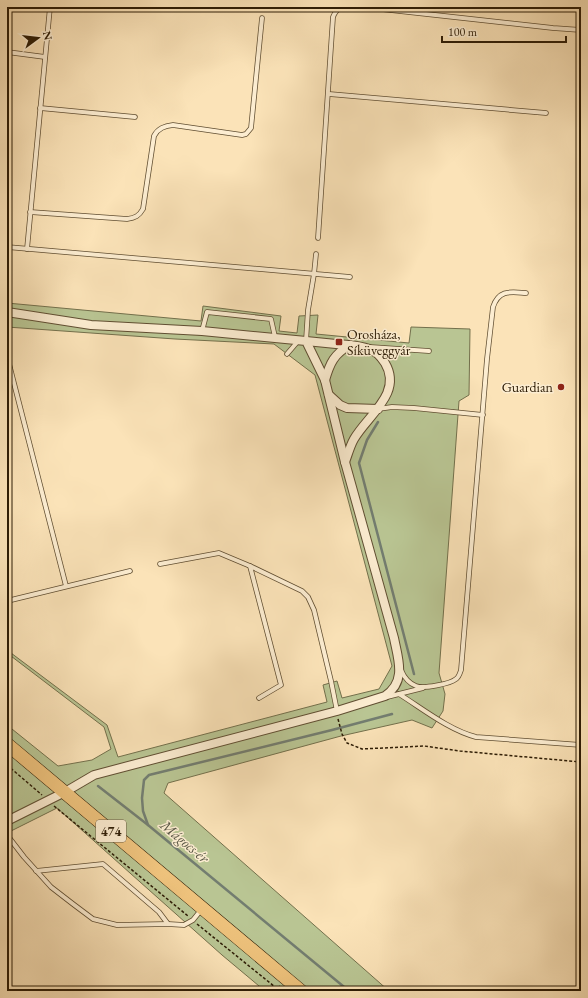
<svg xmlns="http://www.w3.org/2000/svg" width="588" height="998" font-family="'EB Garamond',serif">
<rect width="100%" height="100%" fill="#fbe3b8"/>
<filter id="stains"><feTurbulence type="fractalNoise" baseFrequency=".005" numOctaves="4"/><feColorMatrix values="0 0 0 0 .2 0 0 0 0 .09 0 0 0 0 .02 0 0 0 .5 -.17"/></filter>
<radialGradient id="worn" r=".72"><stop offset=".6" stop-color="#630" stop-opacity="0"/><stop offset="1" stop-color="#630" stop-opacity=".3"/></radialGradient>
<path fill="#b9c593" stroke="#73704c" d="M 7,303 L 201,321 L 203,306 L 281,316 L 279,331 L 297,333 L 299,316 L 318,315 L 316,334 L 409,343 L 411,327 L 470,329 L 469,395 L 459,401 L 439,673 L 445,694 L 443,711 L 432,728 L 412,720 L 341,736 L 168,783 L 164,793 L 389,991 L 265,991 L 222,955 L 57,808 L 7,833 L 7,725 L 58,766 L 92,760 L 111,749 L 104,727 L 7,653 L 7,650 L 107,725 L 118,757 L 327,702 L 323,685 L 337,681 L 342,698 L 379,689 L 392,666 L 315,375 L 274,344 L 175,339 L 7,327 Z"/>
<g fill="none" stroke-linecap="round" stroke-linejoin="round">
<g stroke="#737d70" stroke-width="2.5">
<path d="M 378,422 L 367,440 L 359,463 L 414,674"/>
<path d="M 98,786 L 148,825"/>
<path d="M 349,991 L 148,825 L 143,811 L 142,798 L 144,780 L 149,775 L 332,730 L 392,714"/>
</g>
<g stroke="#604e32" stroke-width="5.5">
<g id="lane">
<path d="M 363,7 L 553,28 L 581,30"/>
<path d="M 7,52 L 45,57"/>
<path d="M 329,94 L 546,113"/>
<path d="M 40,108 L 135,117"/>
<path d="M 30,212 L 127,219 C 135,218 139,216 143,209 L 154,136 C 158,128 165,126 173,125 L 242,135 L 246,134 L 251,128 L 262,18"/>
<path d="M 318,238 L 333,17 C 335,12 337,9 342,7"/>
<path d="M 7,247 L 350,277"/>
<path d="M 27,249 L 50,7"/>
<path d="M 202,331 L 207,312 L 271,319 L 275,337"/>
<path d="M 306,341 L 308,310 L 314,274 L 316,254"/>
<path d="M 370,347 L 429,351"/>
<path d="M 287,354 L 299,340"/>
<path d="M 7,356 L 66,586"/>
<path d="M 378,409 L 392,407 L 414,408 L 483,415"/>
<path d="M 160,564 L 219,553 L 250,566 L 302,591 L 308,597 L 314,610 L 331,681 L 337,711"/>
<path d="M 250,566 L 281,685 L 259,698"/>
<path d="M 7,601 L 130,571"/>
<path d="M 401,670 C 404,677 408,683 416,686 C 423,689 450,684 456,679 C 459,677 460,673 461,670 L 487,359 L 493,307 C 499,289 511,292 526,293"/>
<path d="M 399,694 C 423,709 449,730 476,737 L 581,745"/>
<path d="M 387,697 L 423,688"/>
<path d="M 7,835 L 24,857 L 51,887 L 73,904 L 93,919 L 117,925 L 168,924 L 184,925 L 193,920 L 201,910"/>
<path d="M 36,871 L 103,864 L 159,912 L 168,924"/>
</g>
</g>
<g stroke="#604e32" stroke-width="10">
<g id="street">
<path d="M 7,312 L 91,325 L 202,331 L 306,341 L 325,380 L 345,462 L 394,638 C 398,659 407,681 385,696 L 337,711 L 94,775 L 65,792 L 7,821"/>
<path d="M 306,341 C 316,342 326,343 336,344 C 347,345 359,345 369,349 C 376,351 381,357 385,363 C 403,393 368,415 354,439 C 350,446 348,454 345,462"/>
<path d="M 325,380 C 330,363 334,354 350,345"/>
<path d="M 329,395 L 340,405 L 347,408 L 378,409"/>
</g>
</g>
<g stroke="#2d1c05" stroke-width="14">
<path id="primary" d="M 7,744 L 301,991"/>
</g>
<g stroke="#2d1c05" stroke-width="1.5" stroke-dasharray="3 2" stroke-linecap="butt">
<path d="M 338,719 L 342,734 L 347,743 L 362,749 L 424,746 L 460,751 L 581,762"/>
<path d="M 7,765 L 42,795"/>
<path d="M 54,806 L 188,916"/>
<path d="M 197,924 L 280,991"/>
<path d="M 275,991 L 280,986"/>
</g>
<use href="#lane" stroke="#fcedd1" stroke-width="4"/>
<use href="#street" stroke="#fcedd1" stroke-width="8"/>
<use href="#primary" stroke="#eec27c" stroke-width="13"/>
</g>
<g fill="#8f2418" stroke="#fcedd1" stroke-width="1.5">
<rect x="335" y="338" width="8" height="8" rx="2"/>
<circle cx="561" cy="387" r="4"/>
</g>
<g text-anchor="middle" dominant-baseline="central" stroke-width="3" stroke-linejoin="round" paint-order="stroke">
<rect fill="#fcedd1" stroke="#6b5b42" stroke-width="1" x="96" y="820" width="30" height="22" rx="3"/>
<g font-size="13" font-weight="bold" fill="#2d1c05">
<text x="111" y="831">474</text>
</g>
<g font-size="14" fill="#2d1c05" stroke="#fcedd1" text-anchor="start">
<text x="347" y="334">Orosháza,<tspan x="347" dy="16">Síküveggyár</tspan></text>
<text x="553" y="387" text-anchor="end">Guardian</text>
</g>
<g font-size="15" font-style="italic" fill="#565443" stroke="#fcedd1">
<text transform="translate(185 841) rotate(40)">Mágocs-ér</text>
</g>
</g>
<rect width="588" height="998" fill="none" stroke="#fbe3b8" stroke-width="24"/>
<rect x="8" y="8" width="572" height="982" fill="none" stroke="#2d1c05" stroke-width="2"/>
<rect x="12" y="12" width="564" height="974" fill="none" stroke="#2d1c05"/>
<g transform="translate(38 38) rotate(75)" stroke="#fcedd1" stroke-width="3" paint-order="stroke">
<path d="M0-3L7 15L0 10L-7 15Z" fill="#2d1c05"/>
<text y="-6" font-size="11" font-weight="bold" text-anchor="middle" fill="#2d1c05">N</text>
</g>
<path d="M442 36v6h124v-6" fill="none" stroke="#2d1c05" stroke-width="2"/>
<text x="448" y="36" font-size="12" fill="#2d1c05" stroke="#fcedd1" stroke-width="3" paint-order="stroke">100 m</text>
<rect width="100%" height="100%" filter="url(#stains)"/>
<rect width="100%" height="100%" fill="url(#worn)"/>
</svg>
